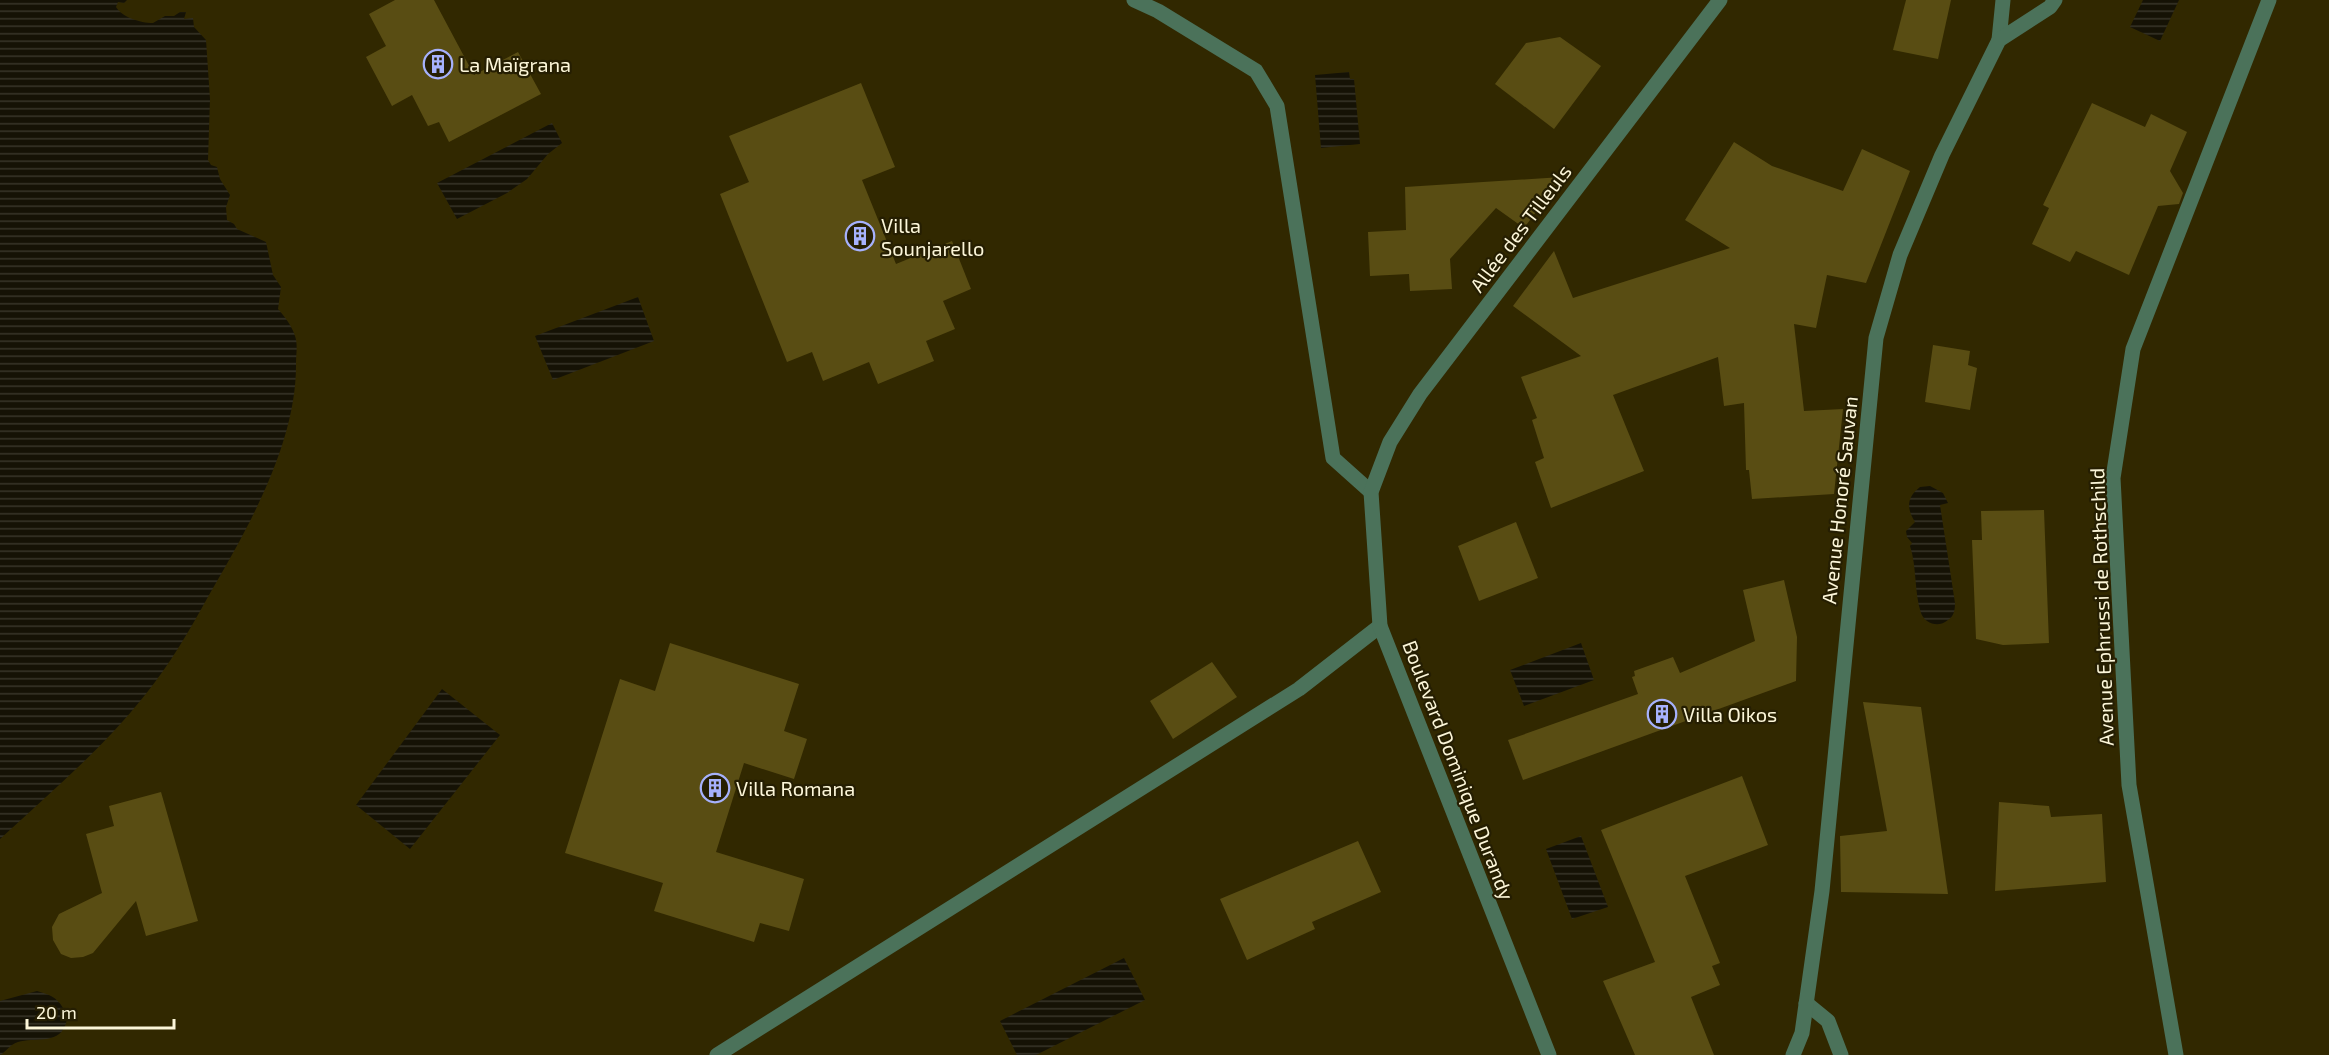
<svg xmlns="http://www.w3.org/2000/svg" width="2329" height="1055" font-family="'Exo 2',sans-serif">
<defs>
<pattern id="water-rules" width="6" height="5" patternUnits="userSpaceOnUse" patternTransform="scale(1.5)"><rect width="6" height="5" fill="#151205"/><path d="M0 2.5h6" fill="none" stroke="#383529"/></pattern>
</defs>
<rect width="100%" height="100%" fill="#312800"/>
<g fill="url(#water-rules)">
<path d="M 0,0 L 127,0 L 124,3 L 118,2 L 116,7 C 122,17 140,23 153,23 L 165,16 L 174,16 L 180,12 L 186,12 L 184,19 L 193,18 L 194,27 L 206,40 L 210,99 L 208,160 L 211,165 L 217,167 L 220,179 L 230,195 L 226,207 L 227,220 L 234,224 L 237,229 L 266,242 L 273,275 L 281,287 L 278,309 C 285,317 292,326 295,336 C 298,344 296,355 296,363 C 297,443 248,528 209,595 C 190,630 170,664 145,695 C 103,748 50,793 0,839 Z"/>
<path d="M 2143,0 L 2179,0 L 2160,41 L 2130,27 Z"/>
<path d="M 1349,72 L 1350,79 L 1354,79 L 1360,144 L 1321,148 L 1315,75 Z"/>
<path d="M 552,123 L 562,143 L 548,154 L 527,179 L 507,193 L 457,219 L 437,183 Z"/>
<path d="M 638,297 L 654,341 L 553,380 L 535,336 Z"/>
<path d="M 1930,486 L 1943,493 L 1948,503 L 1940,505 L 1955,603 C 1955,610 1954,616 1948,620 C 1939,628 1925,624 1921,613 C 1914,592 1917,567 1910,546 L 1912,543 L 1907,537 L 1906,531 L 1915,522 C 1906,508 1907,497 1920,487 Z"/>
<path d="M 1581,643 L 1594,680 L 1524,706 L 1510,670 Z"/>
<path d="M 442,689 L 500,735 L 410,849 L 356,805 Z"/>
<path d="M 1581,836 L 1608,907 L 1572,919 L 1546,849 Z"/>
<path d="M 1124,958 L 1145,1000 L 1036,1055 L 1017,1055 L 1000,1021 Z"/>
<path d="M 37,991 C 48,994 57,997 63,1008 C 66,1014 68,1020 65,1026 C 57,1045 34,1037 18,1042 C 9,1045 7,1051 0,1055 L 0,1001 Z"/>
</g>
<g fill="#594d13">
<path d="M 395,0 L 434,0 L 474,75 L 518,52 L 541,94 L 449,142 L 439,122 L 428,126 L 412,95 L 392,106 L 366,57 L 386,46 L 369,14 Z"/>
<path d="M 1906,0 L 1951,0 L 1938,59 L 1893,50 Z"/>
<path d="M 1560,37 L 1601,66 L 1554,129 L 1495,84 L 1526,43 Z"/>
<path d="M 861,83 L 895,167 L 862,180 L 896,264 L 952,241 L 971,289 L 943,301 L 955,329 L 926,341 L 934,361 L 878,384 L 869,362 L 823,381 L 812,352 L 787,362 L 720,194 L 749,182 L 729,136 Z"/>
<path d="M 2092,103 L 2145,127 L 2151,114 L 2187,132 L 2170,171 L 2183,193 L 2179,204 L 2158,206 L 2129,275 L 2076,251 L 2070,262 L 2032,244 L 2049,208 L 2043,205 Z"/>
<path d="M 1734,142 L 1772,166 L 1843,191 L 1862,149 L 1910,171 L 1866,283 L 1827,275 L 1816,328 L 1794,324 L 1804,411 L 1843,409 L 1834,494 L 1752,499 L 1749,470 L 1746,470 L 1744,403 L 1724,406 L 1718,357 L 1613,395 L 1644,471 L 1551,508 L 1535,462 L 1544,458 L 1532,420 L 1537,418 L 1521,377 L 1581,356 L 1513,306 L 1554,251 L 1573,298 L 1730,248 L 1685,220 Z"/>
<path d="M 1562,177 L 1524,228 L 1496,208 L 1450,259 L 1452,289 L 1410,291 L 1409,274 L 1370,276 L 1368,232 L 1406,230 L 1405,187 Z"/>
<path d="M 1933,345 L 1970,351 L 1968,365 L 1977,368 L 1970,410 L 1925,402 Z"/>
<path d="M 2044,510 L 2049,643 L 2003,645 L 1976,639 L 1972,540 L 1982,540 L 1981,511 Z"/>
<path d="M 1516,522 L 1538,578 L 1479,601 L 1458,546 Z"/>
<path d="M 1784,580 L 1797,637 L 1796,681 L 1523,780 L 1508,740 L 1638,694 L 1632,677 L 1635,676 L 1634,671 L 1673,657 L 1680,673 L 1755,641 L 1743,590 Z"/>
<path d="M 670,643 L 799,684 L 784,731 L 807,739 L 794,779 L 744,763 L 716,852 L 804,879 L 789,931 L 760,923 L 754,942 L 654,911 L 663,883 L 565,853 L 620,679 L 655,691 Z"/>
<path d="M 1212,662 L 1237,697 L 1173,739 L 1150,701 Z"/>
<path d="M 1863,702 L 1921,707 L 1948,894 L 1841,892 L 1840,836 L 1887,831 Z"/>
<path d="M 1742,776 L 1768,845 L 1685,876 L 1720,963 L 1712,966 L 1720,985 L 1691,997 L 1714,1055 L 1635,1055 L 1603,981 L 1655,962 L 1601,830 Z"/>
<path d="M 161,792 L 198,921 L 146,936 L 136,901 L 93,953 L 83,957 L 71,958 L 61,954 L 53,940 L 52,927 L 59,914 L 102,893 L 86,834 L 114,826 L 109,806 Z"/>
<path d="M 1999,802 L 2049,806 L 2051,817 L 2102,814 L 2106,882 L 1995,891 Z"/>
<path d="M 1358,841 L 1381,892 L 1312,922 L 1315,929 L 1247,960 L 1220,899 Z"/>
</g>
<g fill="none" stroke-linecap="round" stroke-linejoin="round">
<g stroke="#4b725a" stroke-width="15">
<path d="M 1134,0 L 1158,11 L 1256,71 L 1277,106 L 1333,458 L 1371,492"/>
<path d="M 1999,40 L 2003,0"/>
<path d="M 1806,1003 L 1828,1021 L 1841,1055"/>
<path d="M 717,1055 L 1299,689 L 1380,626"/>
<path d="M 1549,1055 L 1380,626 L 1371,492 L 1390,442 L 1420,394 L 1720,0"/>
<path d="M 1793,1055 L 1802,1033 L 1822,891 L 1876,338 L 1900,255 L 1942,155 L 1999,40 L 2050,7 L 2055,0"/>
<path d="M 2176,1055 L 2129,785 L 2113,478 L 2133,349 L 2269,0"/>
</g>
</g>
<defs>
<g id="building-ring" transform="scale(1.5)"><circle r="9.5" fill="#251e02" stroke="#a6b1fc" stroke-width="1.5"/><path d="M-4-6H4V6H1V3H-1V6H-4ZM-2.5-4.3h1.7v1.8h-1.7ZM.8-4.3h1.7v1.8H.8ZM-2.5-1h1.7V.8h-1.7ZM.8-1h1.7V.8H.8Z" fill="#a6b1fc"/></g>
</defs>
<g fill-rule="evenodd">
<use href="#building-ring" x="438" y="64"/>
<use href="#building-ring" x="860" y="236"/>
<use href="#building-ring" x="1662" y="714"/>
<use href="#building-ring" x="715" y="788"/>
</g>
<g text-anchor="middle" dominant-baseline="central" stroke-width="4.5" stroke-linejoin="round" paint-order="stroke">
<g font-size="20" fill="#fcf6d9" stroke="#251e02" text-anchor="start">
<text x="459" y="64">La Maïgrana</text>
<text x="881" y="225">Villa<tspan x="881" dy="23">Sounjarello</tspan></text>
<text x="1683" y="714">Villa Oikos</text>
<text x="736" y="788">Villa Romana</text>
</g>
<g font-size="20" fill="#fcf6d9" stroke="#251e02">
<text transform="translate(1520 228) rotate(-53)">Allée des Tilleuls</text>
<text transform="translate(1839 500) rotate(-84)">Avenue Honoré Sauvan</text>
<text transform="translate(2101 607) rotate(-92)">Avenue Ephrussi de Rothschild</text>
<text transform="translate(1459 770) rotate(69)">Boulevard Dominique Durandy</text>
</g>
</g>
<path d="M27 1019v9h147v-9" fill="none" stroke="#fcf6d9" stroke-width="3"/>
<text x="36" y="1019" font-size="18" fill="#fcf6d9" stroke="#251e02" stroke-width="4.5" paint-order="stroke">20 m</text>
</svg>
